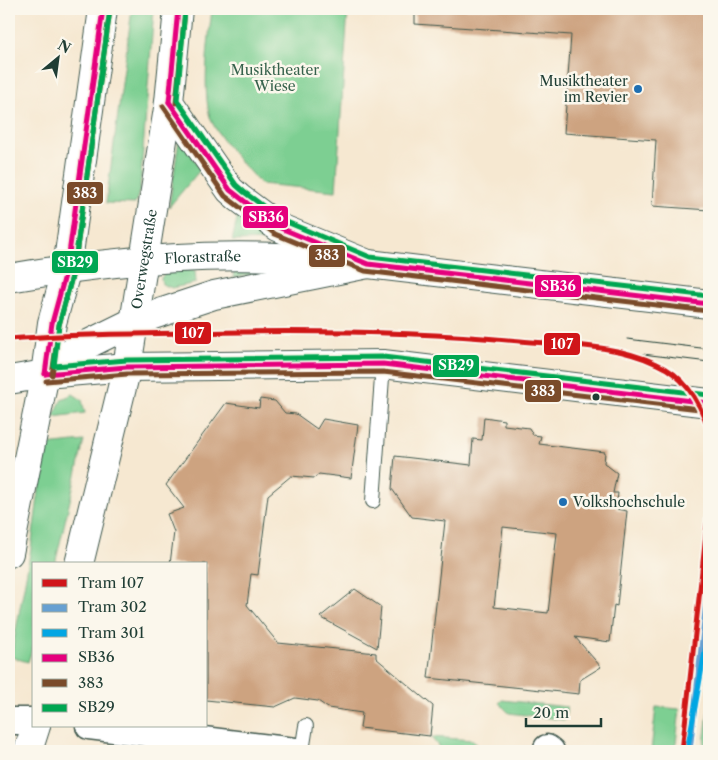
<svg xmlns="http://www.w3.org/2000/svg" width="718" height="760" font-family="'Libre Caslon Text',serif">
<rect width="100%" height="100%" fill="#fbf7ec"/>
<filter id="ink" filterUnits="userSpaceOnUse"><feTurbulence type="fractalNoise" baseFrequency=".02" numOctaves="2"/><feDisplacementMap in="SourceGraphic" scale="10" xChannelSelector="R" yChannelSelector="G"/><feConvolveMatrix kernelMatrix="1 2 1 2 8 2 1 2 1" color-interpolation-filters="sRGB"/></filter>
<filter id="wash" filterUnits="userSpaceOnUse"><feTurbulence type="fractalNoise" baseFrequency=".0096" numOctaves="4" result="noise"/><feDisplacementMap in="SourceGraphic" scale="20" xChannelSelector="R" yChannelSelector="G"/><feGaussianBlur stdDeviation="1.12" result="paint"/><feColorMatrix in="noise" values="0 0 0 0 0 0 0 0 0 0 0 0 0 0 0 0 0 1.4 0 .05"/><feComposite in="paint" operator="in"/></filter>
<g filter="url(#wash)">
<rect width="100%" height="100%" fill="#f6e8d1"/>
<g fill="#7dcf92" stroke="#4e8663">
<path d="M 132,9 L 154,9 L 140,189 L 135,204 L 106,203 Z"/>
<path d="M 212,9 L 348,9 L 336,191 L 261,184 C 244,166 225,146 213,124 C 200,100 209,36 212,9 Z"/>
<path d="M 180,133 L 200,170 L 169,207 Z"/>
<path d="M 239,210 L 280,240 L 232,241 Z"/>
<path d="M 234,268 L 274,270 L 233,278 Z"/>
<path d="M 183,269 L 195,271 L 196,283 L 172,288 L 162,284 L 161,278 L 164,274 Z"/>
<path d="M 73,394 L 82,400 L 85,413 L 53,417 L 62,399 Z"/>
<path d="M 84,441 L 55,564 L 34,564 L 34,643 L 28,662 L 11,657 L 31,549 L 45,445 Z"/>
<path d="M 502,700 L 567,707 L 565,720 L 509,713 L 499,703 Z"/>
<path d="M 656,707 L 680,709 L 675,751 L 651,751 Z"/>
<path d="M 708,712 L 709,751 L 703,751 Z"/>
<path d="M 431,737 L 473,740 L 482,751 L 442,751 Z"/>
</g>
<g id="blocks">
<g fill="#cda380" fill-rule="evenodd">
<path d="M 415,9 L 709,9 L 709,210 L 652,206 L 656,140 L 564,133 L 571,35 L 415,24 Z"/>
<path d="M 260,399 L 275,401 L 285,413 L 296,414 L 317,429 L 323,419 L 358,425 L 351,478 L 319,474 L 314,478 L 291,476 L 268,495 L 258,575 L 251,574 L 247,605 L 278,643 L 376,653 L 376,658 L 433,706 L 430,736 L 360,728 L 362,713 L 328,708 L 318,701 L 295,698 L 275,707 L 206,700 L 206,564 L 170,564 L 174,532 L 167,514 L 184,508 L 166,485 L 226,403 L 259,408 Z"/>
<path d="M 484,417 L 504,420 L 504,425 L 529,428 L 533,435 L 541,436 L 539,444 L 605,452 L 604,463 L 617,473 L 613,493 L 618,493 L 616,509 L 627,511 L 617,606 L 614,605 L 610,642 L 575,637 L 601,667 L 580,680 L 579,694 L 428,678 L 445,521 L 412,517 L 392,489 L 395,456 L 471,465 L 473,439 L 482,440 ZM 503,527 L 557,533 L 548,613 L 494,607 Z"/>
<path d="M 355,589 L 381,607 L 377,648 L 320,617 Z"/>
</g>
</g>
</g>
<g filter="url(#ink)">
<use href="#blocks" fill-opacity="0" stroke="#3f574c" stroke-width="1"/>
<g fill="none" stroke-linecap="round" stroke-linejoin="round">
<g stroke="#3f574c" stroke-width="16">
<g id="lane">
<path d="M 373,501 L 383,364"/>
<path d="M 302,751 L 306,726"/>
</g>
</g>
<g stroke="#3f574c" stroke-width="29">
<g id="street">
<path d="M 9,721 L 34,721"/>
<path d="M 89,726 L 295,751"/>
<path d="M 547,748 L 551,751"/>
</g>
</g>
<g stroke="#3f574c" stroke-width="30">
<g id="secondary">
<path id="s1" d="M 9,278 C 121,259 224,250 339,261"/>
<path d="M 9,380 L 45,374 L 74,351 L 135,321 L 214,295 L 368,264"/>
<path d="M 9,553 L 45,374"/>
<path id="s2" d="M 79,564 L 127,367 L 169,102"/>
<path d="M 28,751 L 36,726"/>
</g>
</g>
<g stroke="#3f574c" stroke-width="30">
<g id="primary">
<path d="M 103,9 L 67,268 L 52,323 L 45,374 L 127,367 L 383,364 L 709,403"/>
<path d="M 178,9 L 169,102 L 230,190 L 239,198 L 278,227 L 368,264 L 709,304"/>
</g>
</g>
<use href="#lane" stroke="#fff" stroke-width="14"/>
<use href="#street" stroke="#fff" stroke-width="26"/>
<use href="#secondary" stroke="#fff" stroke-width="28"/>
<use href="#primary" stroke="#fff" stroke-width="28"/>
<g stroke="#1f3d34" stroke-width="1">
<path d="M 627,339 L 709,349"/>
<path d="M 609,350 L 709,362"/>
</g>
<g stroke="#fbf7ec" stroke-width="9">
<g id="bus-1">
<path d="M 169,102 L 230,190 L 278,227 L 368,264 L 709,304"/>
<path d="M 169,102 L 178,9"/>
<path d="M 45,374 L 127,367 L 383,364 L 709,403"/>
<path d="M 45,374 L 52,323 L 67,268 L 103,9"/>
</g>
</g>
<g stroke="#fbf7ec" stroke-width="9">
<g id="bus-2">
<path d="M 176,103 L 185,10"/>
<path d="M 163,106 L 225,196 L 275,234 L 365,271 L 708,311"/>
<path d="M 52,375 L 59,325 L 74,269 L 110,10"/>
<path d="M 46,381 L 127,374 L 383,372 L 708,410"/>
</g>
</g>
<g stroke="#fbf7ec" stroke-width="9">
<g id="bus-3">
<path d="M 110,10 L 74,269 L 59,325 L 54,366 L 127,360 L 383,357 L 709,395"/>
<path d="M 185,10 L 177,100 L 236,185 L 244,192 L 282,220 L 370,257 L 709,296"/>
</g>
</g>
<use href="#bus-1" stroke="#e5007d" stroke-width="5"/>
<use href="#bus-2" stroke="#7a4b2a" stroke-width="5"/>
<use href="#bus-3" stroke="#00a651" stroke-width="5"/>
<g stroke="#fbf7ec" stroke-width="9">
<g id="tram-1">
<path d="M 9,339 C 68,334 127,334 187,333 C 298,330 409,331 520,341 C 565,345 615,344 657,364 C 685,376 700,402 709,430"/>
<path d="M 682,751 L 709,508"/>
</g>
</g>
<g stroke="#fbf7ec" stroke-width="9">
<path id="tram-2" d="M 690,751 L 709,574"/>
</g>
<g stroke="#fbf7ec" stroke-width="9">
<path id="tram-3" d="M 687,751 L 709,629"/>
</g>
<use href="#tram-1" stroke="#d01519" stroke-width="5"/>
<use href="#tram-2" stroke="#67a0d1" stroke-width="5"/>
<use href="#tram-3" stroke="#03a6e3" stroke-width="5"/>
</g>
</g>
<g fill="#1f6fb2" stroke="#fbf7ec" stroke-width="2">
<circle cx="638" cy="89" r="5"/>
<circle cx="563" cy="502" r="5"/>
</g>
<circle fill="#1f3d34" stroke="#fbf7ec" stroke-width="2" cx="596" cy="397" r="4.5"/>
<g text-anchor="middle" dominant-baseline="central" stroke-width="5" stroke-linejoin="round" paint-order="stroke">
<g font-size="14" fill="#36624c" stroke="#fbf7ec">
<text x="275" y="70">Musiktheater<tspan x="275" dy="16">Wiese</tspan></text>
</g>
<g font-size="14" fill="#1f3d34" stroke="#fbf7ec" text-anchor="end">
<text x="628" y="81">Musiktheater<tspan x="628" dy="16">im Revier</tspan></text>
<text x="573" y="502" text-anchor="start">Volkshochschule</text>
</g>
<g font-size="14" fill="#1f3d34" stroke="#fbf7ec">
<text stroke="none"><textPath href="#s1" startOffset="195">Florastraße</textPath></text>
<text stroke="none"><textPath href="#s2" startOffset="312">Overwegstraße</textPath></text>
</g>
</g>
<g stroke="#fbf7ec" stroke-width="2">
<rect x="66" y="181" width="38" height="24" rx="5" fill="#7a4b2a"/>
<rect x="242" y="205" width="47" height="24" rx="5" fill="#e5007d"/>
<rect x="308" y="244" width="38" height="24" rx="5" fill="#7a4b2a"/>
<rect x="51" y="250" width="48" height="24" rx="5" fill="#00a651"/>
<rect x="534" y="274" width="48" height="24" rx="5" fill="#e5007d"/>
<rect x="174" y="321" width="38" height="24" rx="5" fill="#d01519"/>
<rect x="543" y="332" width="38" height="24" rx="5" fill="#d01519"/>
<rect x="432" y="354" width="48" height="24" rx="5" fill="#00a651"/>
<rect x="524" y="379" width="38" height="24" rx="5" fill="#7a4b2a"/>
</g>
<g font-size="14" text-anchor="middle" font-weight="bold" fill="#fff">
<text x="85" y="198">383</text>
<text x="266" y="222">SB36</text>
<text x="327" y="260">383</text>
<text x="75" y="267">SB29</text>
<text x="558" y="291">SB36</text>
<text x="193" y="338">107</text>
<text x="562" y="349">107</text>
<text x="456" y="370">SB29</text>
<text x="543" y="396">383</text>
</g>
<rect width="718" height="760" fill="none" stroke="#fbf7ec" stroke-width="30"/>
<rect x="32" y="562" width="175" height="165" fill="#fbf7ec" stroke="#a3ada2"/>
<rect x="42" y="579" width="25" height="8" fill="#d01519" stroke="#a3ada2"/>
<text x="78" y="588" font-size="15" fill="#1f3d34">Tram 107</text>
<rect x="42" y="604" width="25" height="8" fill="#67a0d1" stroke="#a3ada2"/>
<text x="78" y="612" font-size="15" fill="#1f3d34">Tram 302</text>
<rect x="42" y="629" width="25" height="8" fill="#03a6e3" stroke="#a3ada2"/>
<text x="78" y="638" font-size="15" fill="#1f3d34">Tram 301</text>
<rect x="42" y="654" width="25" height="8" fill="#e5007d" stroke="#a3ada2"/>
<text x="78" y="662" font-size="15" fill="#1f3d34">SB36</text>
<rect x="42" y="679" width="25" height="8" fill="#7a4b2a" stroke="#a3ada2"/>
<text x="78" y="688" font-size="15" fill="#1f3d34">383</text>
<rect x="42" y="704" width="25" height="8" fill="#00a651" stroke="#a3ada2"/>
<text x="78" y="712" font-size="15" fill="#1f3d34">SB29</text>
<g transform="translate(58 58) rotate(29)" stroke="#fbf7ec" stroke-width="4" paint-order="stroke">
<path d="M0-4L9 19L0 12L-9 19Z" fill="#1f3d34"/>
<text y="-8" font-size="14" font-weight="bold" text-anchor="middle" fill="#1f3d34">N</text>
</g>
<path d="M526 718v8h75v-8" fill="none" stroke="#1f3d34" stroke-width="2.5"/>
<text x="533" y="718" font-size="15" fill="#1f3d34" stroke="#fbf7ec" stroke-width="4" paint-order="stroke">20 m</text>
</svg>
